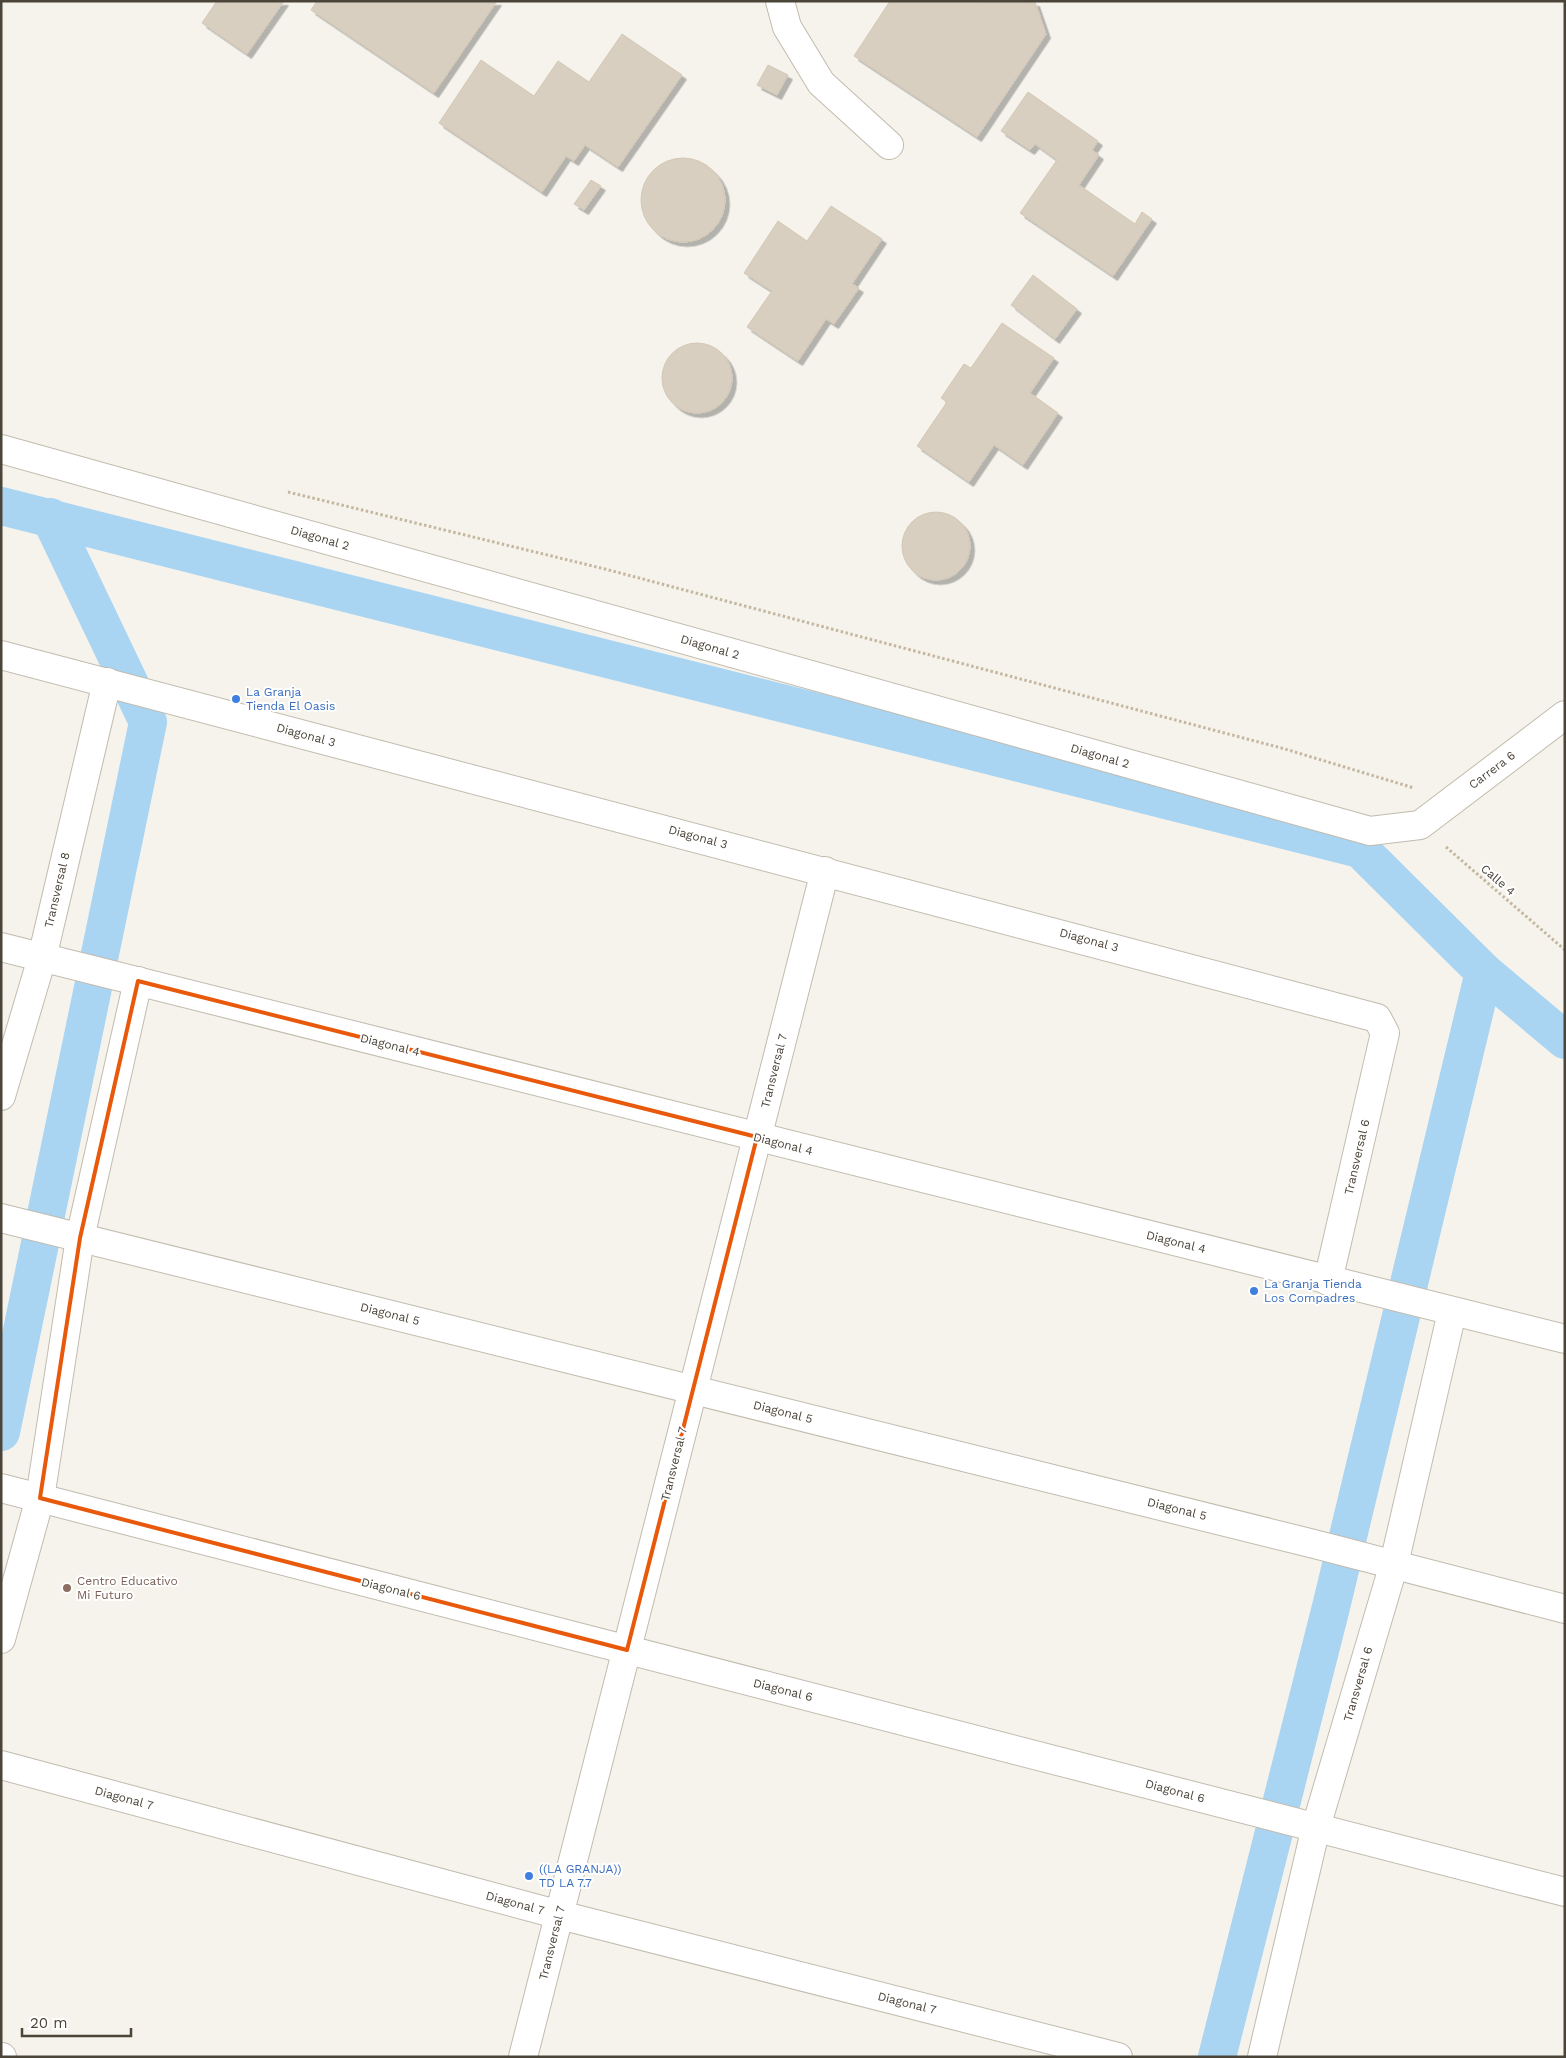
<svg xmlns="http://www.w3.org/2000/svg" width="1566" height="2058" font-family="'Work Sans',sans-serif">
<defs>
<filter id="shadow"><feDropShadow dx="4.5" dy="4.5" stdDeviation="0" flood-color="#0004"/></filter>
</defs>
<rect width="100%" height="100%" fill="#f6f3ec"/>
<g fill="none" stroke-linecap="round" stroke-linejoin="round">
<g stroke="#a9d4f2" stroke-width="38">
<path d="M 1,506 L 1360,849 L 1484,972 L 1565,1040"/>
<path d="M 1,1432 L 148,722 L 50,517"/>
<path d="M 1217,2057 L 1331,1607 L 1484,972"/>
</g>
</g>
<g fill="#d8cfc1" stroke="#d3c7b4" filter="url(#shadow)">
<path d="M 217,1 L 284,1 L 247,54 L 202,23 Z"/>
<path d="M 317,1 L 497,1 L 434,93 L 311,10 Z"/>
<path d="M 890,1 L 1035,2 L 1046,34 L 977,137 L 854,56 Z"/>
<path d="M 622,34 L 682,75 L 618,167 L 585,145 L 574,161 L 566,156 L 542,192 L 439,123 L 481,60 L 534,96 L 558,61 L 589,82 Z"/>
<path d="M 768,65 L 788,75 L 777,95 L 757,85 Z"/>
<path d="M 1028,92 L 1098,141 L 1092,150 L 1099,155 L 1079,185 L 1135,224 L 1142,212 L 1152,219 L 1113,276 L 1020,213 L 1057,160 L 1035,144 L 1030,150 L 1001,131 Z"/>
<circle cx="683" cy="200" r="42"/>
<path d="M 591,180 L 601,186 L 584,210 L 574,204 Z"/>
<path d="M 831,206 L 882,239 L 852,284 L 859,288 L 834,324 L 826,319 L 798,361 L 747,327 L 772,291 L 744,273 L 778,221 L 807,241 Z"/>
<path d="M 1033,275 L 1077,309 L 1055,339 L 1011,305 Z"/>
<path d="M 1002,323 L 1054,358 L 1030,393 L 1058,413 L 1023,465 L 994,445 L 969,482 L 917,446 L 947,402 L 941,398 L 964,364 L 971,368 Z"/>
<circle cx="697" cy="378" r="35"/>
<circle cx="936" cy="546" r="34"/>
</g>
<g fill="none" stroke-linecap="round" stroke-linejoin="round">
<g stroke="#c2bbae" stroke-width="30">
<g id="minor">
<path d="M 780,1 L 787,27 L 821,83 L 889,145"/>
<path d="M 1,449 L 1370,831 L 1420,825 L 1565,715"/>
<path d="M 1,655 L 1377,1018 L 1385,1033 L 1328,1281"/>
<path d="M 1,947 L 1565,1339"/>
<path d="M 1,1096 L 42,958 L 107,682"/>
<path d="M 1,1218 L 1318,1545 L 1565,1609"/>
<path d="M 1,1488 L 1565,1892"/>
<path d="M 1,1639 L 40,1498 L 80,1238 L 138,981"/>
<path d="M 1,1765 L 560,1915 L 1118,2057"/>
<path d="M 1,2057 L 2,2057"/>
<path d="M 523,2057 L 825,871"/>
<path d="M 1262,2057 L 1316,1827 L 1394,1564 L 1452,1312"/>
</g>
</g>
<g stroke="#c4b79f" stroke-width="3" stroke-dasharray="2.5 2.5" stroke-linecap="butt">
<path d="M 288,492 L 605,569 L 1285,749 L 1414,788"/>
<path d="M 1446,847 L 1565,950"/>
</g>
<use href="#minor" stroke="#fff" stroke-width="28"/>
</g>
<path fill="none" stroke="#e8590c" stroke-width="4" stroke-linejoin="round" d="M 138,981 L 757,1137 L 627,1650 L 40,1498 L 80,1238 Z"/>
<g fill="#3f7fe0" stroke="#fff" stroke-width="2">
<circle cx="236" cy="699" r="5"/>
<circle cx="1254" cy="1291" r="5"/>
<circle cx="529" cy="1876" r="5"/>
</g>
<circle fill="#8d6e63" stroke="#fff" stroke-width="2" cx="67" cy="1588" r="5"/>
<g text-anchor="middle" dominant-baseline="central" stroke-width="4" stroke-linejoin="round" paint-order="stroke">
<g font-size="12" fill="#4b4439" stroke="#fff">
<text transform="translate(320 538) rotate(16)">Diagonal 2</text>
<text transform="translate(710 647) rotate(16)">Diagonal 2</text>
<text transform="translate(306 735) rotate(15)">Diagonal 3</text>
<text transform="translate(1100 756) rotate(16)">Diagonal 2</text>
<text transform="translate(1492 770) rotate(-37)">Carrera 6</text>
<text transform="translate(698 837) rotate(15)">Diagonal 3</text>
<text transform="translate(1498 880) rotate(41)">Calle 4</text>
<text transform="translate(57 890) rotate(-77)">Transversal 8</text>
<text transform="translate(1089 940) rotate(15)">Diagonal 3</text>
<text transform="translate(390 1045) rotate(14)">Diagonal 4</text>
<text transform="translate(774 1071) rotate(-76)">Transversal 7</text>
<text transform="translate(783 1144) rotate(14)">Diagonal 4</text>
<text transform="translate(1357 1157) rotate(-77)">Transversal 6</text>
<text transform="translate(1176 1242) rotate(14)">Diagonal 4</text>
<text transform="translate(390 1314) rotate(14)">Diagonal 5</text>
<text transform="translate(783 1412) rotate(14)">Diagonal 5</text>
<text transform="translate(674 1464) rotate(-76)">Transversal 7</text>
<text transform="translate(1177 1509) rotate(14)">Diagonal 5</text>
<text transform="translate(391 1589) rotate(14)">Diagonal 6</text>
<text transform="translate(1358 1684) rotate(-74)">Transversal 6</text>
<text transform="translate(783 1690) rotate(14)">Diagonal 6</text>
<text transform="translate(1175 1791) rotate(15)">Diagonal 6</text>
<text transform="translate(124 1798) rotate(15)">Diagonal 7</text>
<text transform="translate(515 1903) rotate(15)">Diagonal 7</text>
<text transform="translate(552 1943) rotate(-76)">Transversal 7</text>
<text transform="translate(907 2003) rotate(14)">Diagonal 7</text>
</g>
<g font-size="12" fill="#366cbe" stroke="#fff" text-anchor="start">
<text x="246" y="692">La Granja<tspan x="246" dy="14">Tienda El Oasis</tspan></text>
<text x="1264" y="1284">La Granja Tienda<tspan x="1264" dy="14">Los Compadres</tspan></text>
<text x="539" y="1869">((LA GRANJA))<tspan x="539" dy="14">TD LA 7.7</tspan></text>
</g>
<g font-size="12" fill="#785e54" stroke="#fff" text-anchor="start">
<text x="77" y="1581">Centro Educativo<tspan x="77" dy="14">Mi Futuro</tspan></text>
</g>
</g>
<rect width="1566" height="2058" fill="none" stroke="#4b4439" stroke-width="5"/>
<path d="M22 2028v8h109v-8" fill="none" stroke="#4b4439" stroke-width="2.5"/>
<text x="30" y="2028" font-size="15" fill="#4b4439" stroke="#ffffff" stroke-width="4" paint-order="stroke">20 m</text>
</svg>
